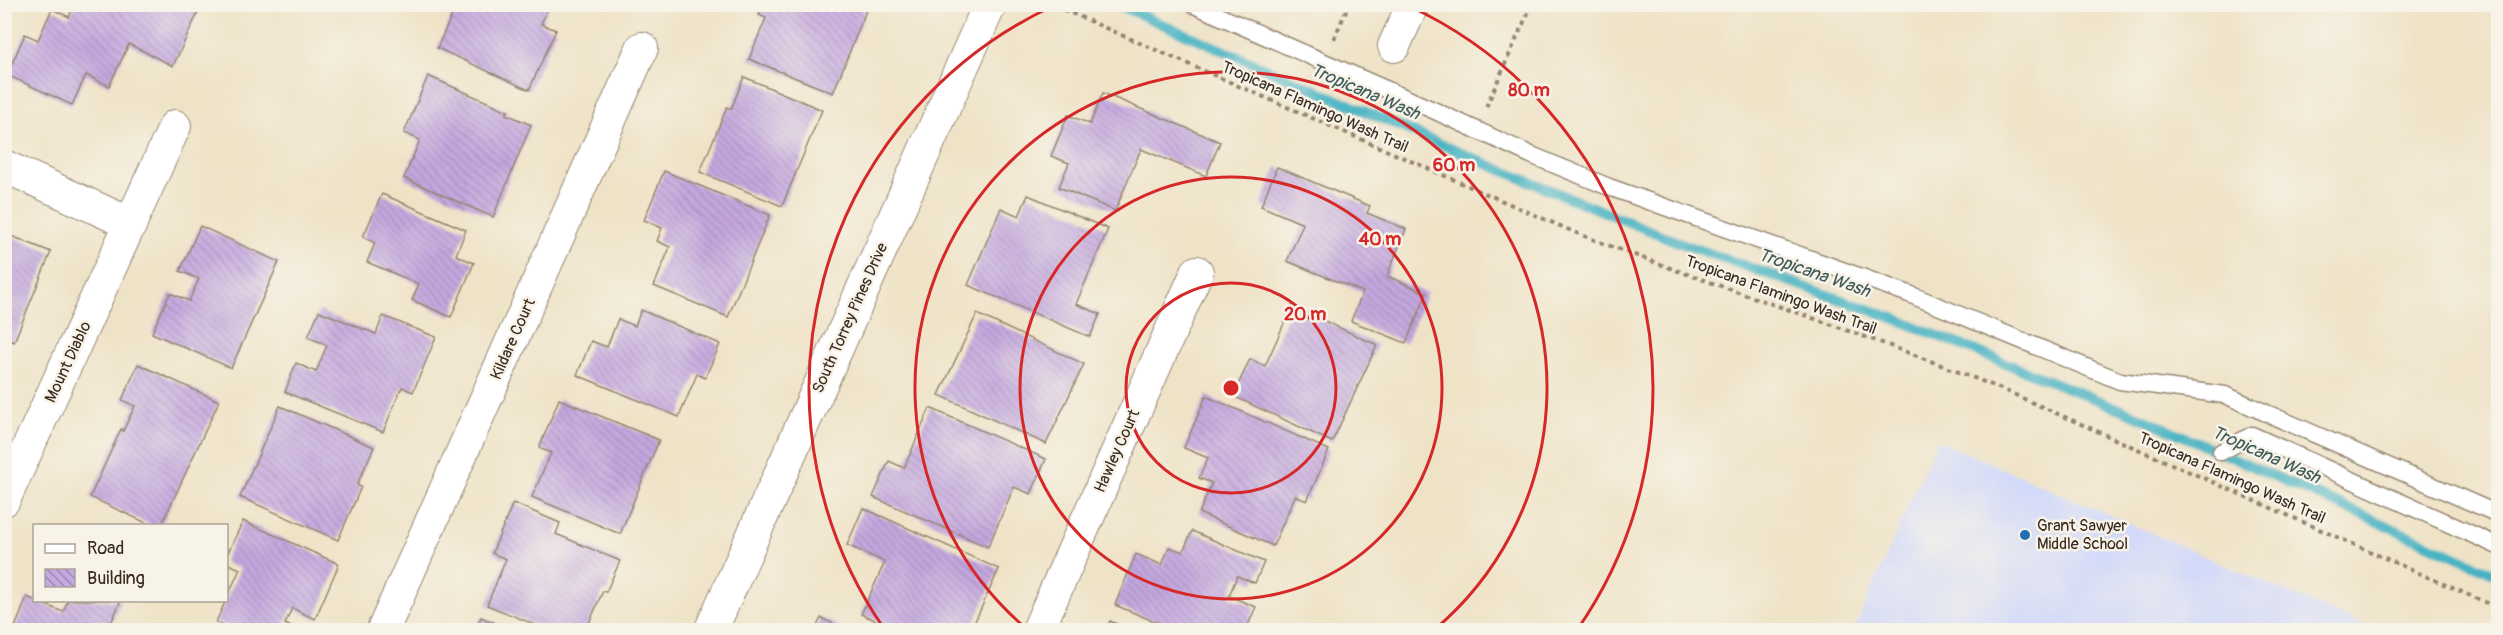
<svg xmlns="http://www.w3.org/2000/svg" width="2503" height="635" font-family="Pangolin,sans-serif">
<defs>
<pattern id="building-back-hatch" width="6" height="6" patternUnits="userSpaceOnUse" patternTransform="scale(1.5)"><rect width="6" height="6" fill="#c4a8e0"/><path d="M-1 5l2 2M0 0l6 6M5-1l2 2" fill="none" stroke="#a089b5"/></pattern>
</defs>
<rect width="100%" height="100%" fill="#f7f3e8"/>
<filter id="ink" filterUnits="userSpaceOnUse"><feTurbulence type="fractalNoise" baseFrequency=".0167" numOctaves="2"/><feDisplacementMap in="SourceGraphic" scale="12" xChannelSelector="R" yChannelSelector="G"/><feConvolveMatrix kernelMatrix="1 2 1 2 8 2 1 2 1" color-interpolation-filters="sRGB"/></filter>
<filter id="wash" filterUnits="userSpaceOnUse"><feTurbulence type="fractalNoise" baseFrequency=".008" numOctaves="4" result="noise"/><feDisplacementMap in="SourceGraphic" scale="24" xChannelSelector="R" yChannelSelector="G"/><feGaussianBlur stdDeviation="1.35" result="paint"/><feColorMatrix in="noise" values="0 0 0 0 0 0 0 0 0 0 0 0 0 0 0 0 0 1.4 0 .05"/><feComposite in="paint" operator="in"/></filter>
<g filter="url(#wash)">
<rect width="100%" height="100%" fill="#efe3c7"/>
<path fill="#d2d9f9" d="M 1937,440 L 2374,630 L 1854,630 Z"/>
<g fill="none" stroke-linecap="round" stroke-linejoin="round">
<path stroke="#46b3c3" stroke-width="10" d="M 1118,5 L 1501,170 L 1683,244 L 1896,319 L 2145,419 L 2498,575"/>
</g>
<g id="blocks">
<g fill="url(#building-back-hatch)">
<path d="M 75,4 L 202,4 L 173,66 L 129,44 L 109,86 L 86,75 L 72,105 L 7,75 L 25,34 L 38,40 L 52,9 L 69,17 Z"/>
<path d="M 457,4 L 550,4 L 541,24 L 556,30 L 529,90 L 437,48 Z"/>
<path d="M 763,4 L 851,4 L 866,11 L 833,93 L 749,59 L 766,18 L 759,15 Z"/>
<path d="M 428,76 L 508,111 L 506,114 L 531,125 L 493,217 L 404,178 L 420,140 L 404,133 Z"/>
<path d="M 744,77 L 822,110 L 782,206 L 700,172 L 727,107 L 731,109 Z"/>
<path d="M 1103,93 L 1220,142 L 1206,176 L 1141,149 L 1115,211 L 1059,187 L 1069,163 L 1051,156 L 1068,115 L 1090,124 Z"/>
<path d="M 1277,167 L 1370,206 L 1367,213 L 1406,229 L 1387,276 L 1427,293 L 1406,343 L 1351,321 L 1363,292 L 1287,261 L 1303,224 L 1261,206 Z"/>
<path d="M 664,171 L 770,215 L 728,317 L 654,286 L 670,247 L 657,241 L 662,228 L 644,220 Z"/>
<path d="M 382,194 L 466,230 L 456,255 L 474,263 L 451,317 L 412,300 L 419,284 L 367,262 L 375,243 L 363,237 Z"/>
<path d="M 1028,195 L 1108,229 L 1076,304 L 1100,314 L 1090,337 L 968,285 L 1001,208 L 1019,216 Z"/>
<path d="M 200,226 L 279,262 L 231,368 L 152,333 L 170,293 L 189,301 L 199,279 L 180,271 Z"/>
<path d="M 4,233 L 51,252 L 14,342 L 4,338 Z"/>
<path d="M 1292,306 L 1377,345 L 1332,442 L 1233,396 L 1250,359 L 1265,366 Z"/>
<path d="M 641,310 L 720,344 L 705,378 L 697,374 L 679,417 L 577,375 L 591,341 L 607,347 L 618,319 L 635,326 Z"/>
<path d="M 319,311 L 376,334 L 383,316 L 436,337 L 413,392 L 402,387 L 383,432 L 285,392 L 296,363 L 316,372 L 327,345 L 308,337 Z"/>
<path d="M 977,314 L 1084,364 L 1046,444 L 939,395 Z"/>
<path d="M 138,364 L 219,401 L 161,526 L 153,526 L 90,497 L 121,429 L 123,431 L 135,406 L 122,400 Z"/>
<path d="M 1206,396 L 1329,450 L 1307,501 L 1295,496 L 1273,546 L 1199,513 L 1212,483 L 1199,478 L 1208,458 L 1184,448 Z"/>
<path d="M 559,399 L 659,440 L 620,534 L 532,497 L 551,453 L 539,448 Z"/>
<path d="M 280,406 L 374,447 L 357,485 L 361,487 L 338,540 L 240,497 Z"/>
<path d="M 930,408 L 1046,459 L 1031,494 L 1014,487 L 988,547 L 873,497 L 889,461 L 904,468 Z"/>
<path d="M 513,503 L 560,523 L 556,534 L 620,561 L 606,592 L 603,591 L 586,630 L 548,630 L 487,605 L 506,559 L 492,553 Z"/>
<path d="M 863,508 L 999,569 L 971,630 L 898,630 L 861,614 L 885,562 L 847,545 Z"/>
<path d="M 243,521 L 339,564 L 315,619 L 292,608 L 285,624 L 299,630 L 234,630 L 216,622 L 240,569 L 226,563 L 226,557 Z"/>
<path d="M 1192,531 L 1264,562 L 1255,583 L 1237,576 L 1229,596 L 1256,607 L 1246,630 L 1175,630 L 1115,605 L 1136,554 L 1162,565 L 1169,547 L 1183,552 Z"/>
<path d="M 27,597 L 63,612 L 68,600 L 121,600 L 108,630 L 14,630 Z"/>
<path d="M 481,617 L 512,630 L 475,630 Z"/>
<path d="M 821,618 L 847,630 L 815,630 Z"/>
<path d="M 1110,621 L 1131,630 L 1106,630 Z"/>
</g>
</g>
</g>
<g filter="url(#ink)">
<use href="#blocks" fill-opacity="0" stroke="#958672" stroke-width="1.5"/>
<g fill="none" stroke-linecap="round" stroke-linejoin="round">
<g stroke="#958672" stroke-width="19">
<g id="lane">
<path d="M 1192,4 L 1433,110 L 1531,155 L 1609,187 L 1909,294 L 2120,381 L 2225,395 L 2498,514"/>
<path d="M 2221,452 L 2252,435 L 2498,546"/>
</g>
</g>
<g stroke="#958672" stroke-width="34">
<g id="street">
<path d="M 1394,46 L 1413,4"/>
<path d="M 4,166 L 131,224"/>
<path d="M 4,500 L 175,126"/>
<path d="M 383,630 L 642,48"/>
<path d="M 1038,630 L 1197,272"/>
</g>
</g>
<g stroke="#958672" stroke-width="35">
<path id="secondary" d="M 711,630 L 990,4"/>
</g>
<g stroke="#958672" stroke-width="4" stroke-dasharray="4.5 4.5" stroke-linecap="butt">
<path d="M 1055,6 L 1574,232 C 1717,288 1864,332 2006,391 L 2498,608"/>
<path d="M 1334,39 L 1349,4"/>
<path d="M 1486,107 L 1532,4"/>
</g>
<use href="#lane" stroke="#fff" stroke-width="16"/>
<use href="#street" stroke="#fff" stroke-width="32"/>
<use href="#secondary" stroke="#fff" stroke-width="33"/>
</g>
</g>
<g fill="none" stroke="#d62828" stroke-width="3">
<circle cx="1231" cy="388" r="105"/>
<circle cx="1231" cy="388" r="211"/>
<path d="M1028 630A316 316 0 1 1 1434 630"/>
<path d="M885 630A422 422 0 0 1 1053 6M1409 6A422 422 0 0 1 1577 630"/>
</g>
<circle fill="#1f6fb2" stroke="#f7f3e8" stroke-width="2" cx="2025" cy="535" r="6"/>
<g text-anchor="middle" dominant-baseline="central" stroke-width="5" stroke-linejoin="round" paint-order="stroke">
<g font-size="16" fill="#3b2a1e" stroke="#f7f3e8">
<text transform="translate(1315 107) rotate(24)">Tropicana Flamingo Wash Trail</text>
<text transform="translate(1781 295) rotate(20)">Tropicana Flamingo Wash Trail</text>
<text transform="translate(850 318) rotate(-66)">South Torrey Pines Drive</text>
<text transform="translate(513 339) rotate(-66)">Kildare Court</text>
<text transform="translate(68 362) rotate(-65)">Mount Diablo</text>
<text transform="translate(1117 451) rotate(-66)">Hawley Court</text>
<text transform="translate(2232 478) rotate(24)">Tropicana Flamingo Wash Trail</text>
</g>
<g font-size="16" fill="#3b2a1e" stroke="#f7f3e8" text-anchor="start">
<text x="2037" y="526">Grant Sawyer<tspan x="2037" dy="18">Middle School</tspan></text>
</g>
<g font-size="18" font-style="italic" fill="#3f5a58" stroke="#f7f3e8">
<text transform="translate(1365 92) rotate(23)">Tropicana Wash</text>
<text transform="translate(1814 273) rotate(19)">Tropicana Wash</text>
<text transform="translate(2266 455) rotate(24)">Tropicana Wash</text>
</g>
</g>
<circle cx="1231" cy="388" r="9" fill="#d62828" stroke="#f7f3e8" stroke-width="3"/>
<g font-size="18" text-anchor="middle" font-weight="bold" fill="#d62828" stroke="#f7f3e8" stroke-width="5" stroke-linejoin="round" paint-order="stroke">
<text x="1529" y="96">80 m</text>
<text x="1454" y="171">60 m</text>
<text x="1380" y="245">40 m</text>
<text x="1305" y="320">20 m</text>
</g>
<rect width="2503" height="635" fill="none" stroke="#f7f3e8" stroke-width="24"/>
<rect x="33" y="524" width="195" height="78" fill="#f7f3e8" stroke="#aca397" stroke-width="1.5"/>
<rect x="45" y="544" width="30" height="9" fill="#ffffff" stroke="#aca397" stroke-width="1.5"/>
<text x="87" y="554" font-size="18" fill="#3b2a1e">Road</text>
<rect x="45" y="569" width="30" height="18" fill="url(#building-back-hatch)" stroke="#aca397" stroke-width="1.5"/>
<text x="87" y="584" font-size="18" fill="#3b2a1e">Building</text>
</svg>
